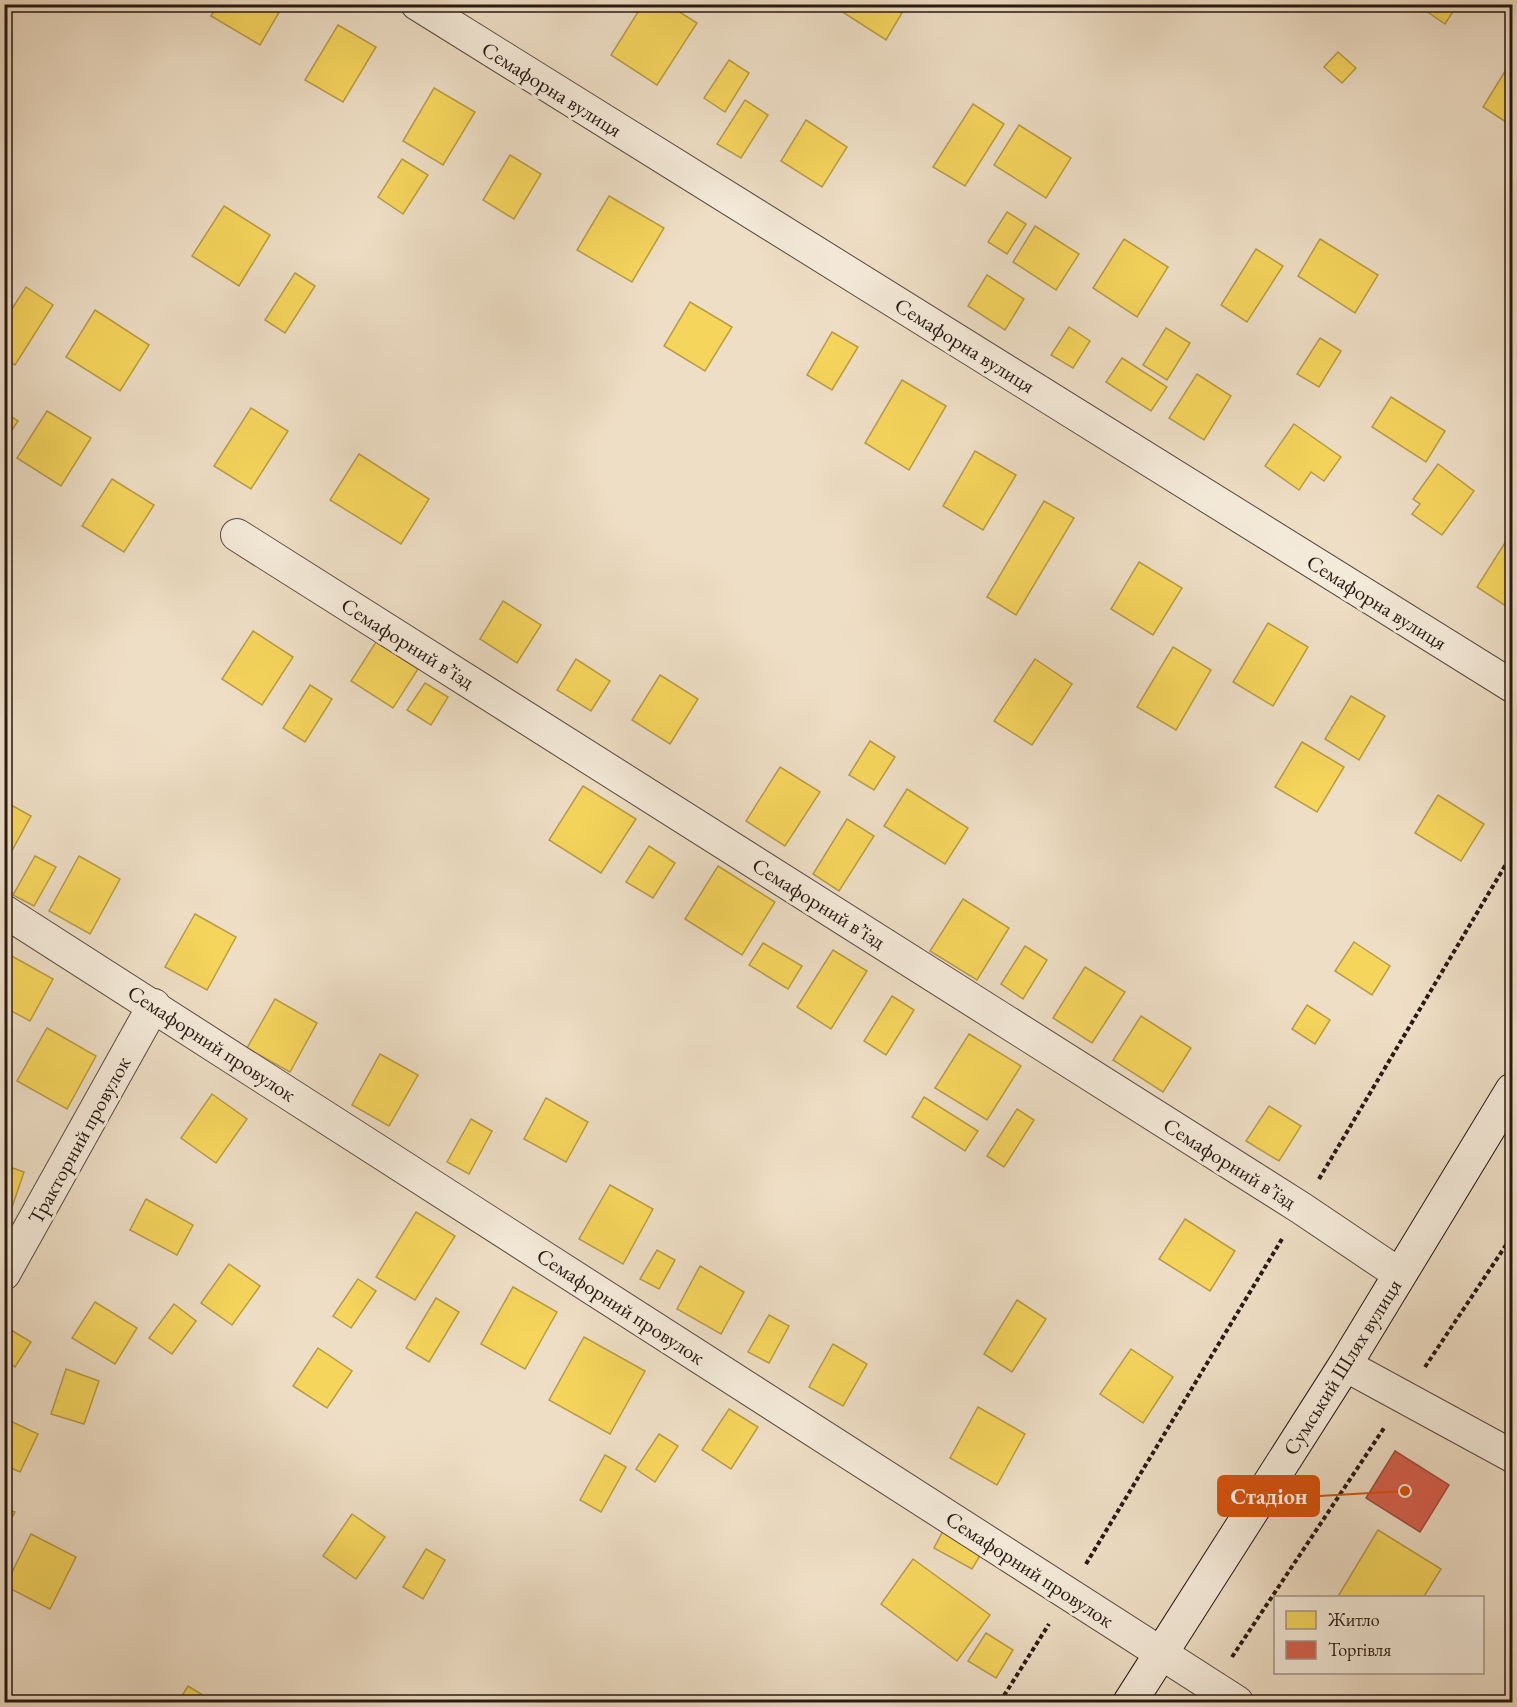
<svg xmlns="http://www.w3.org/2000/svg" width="1517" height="1707" font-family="'EB Garamond',serif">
<rect width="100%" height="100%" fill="#eedec5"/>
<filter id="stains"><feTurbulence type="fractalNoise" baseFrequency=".00333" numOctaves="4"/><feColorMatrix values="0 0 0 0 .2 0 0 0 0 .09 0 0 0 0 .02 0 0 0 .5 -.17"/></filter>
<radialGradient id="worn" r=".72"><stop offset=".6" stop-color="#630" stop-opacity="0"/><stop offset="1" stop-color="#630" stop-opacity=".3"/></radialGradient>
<g fill="#f6d55c" stroke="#b89d46" stroke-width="1.5">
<path d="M 218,4 L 284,4 L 260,45 L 211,16 Z"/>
<path d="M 643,4 L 667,4 L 697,23 L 657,85 L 611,55 Z"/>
<path d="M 830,4 L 903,4 L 906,6 L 886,40 Z"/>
<path d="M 1416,4 L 1458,4 L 1445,24 Z"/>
<path d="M 338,25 L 376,47 L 343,102 L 305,80 Z"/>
<path d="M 1338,52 L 1356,68 L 1342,83 L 1324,67 Z"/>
<path d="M 729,60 L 749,73 L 725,112 L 704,98 Z"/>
<path d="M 1512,60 L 1512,126 L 1483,107 Z"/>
<path d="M 434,88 L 475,112 L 443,165 L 403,141 Z"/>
<path d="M 745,100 L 768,115 L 741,158 L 717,144 Z"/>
<path d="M 973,104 L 1004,124 L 965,186 L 933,167 Z"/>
<path d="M 806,120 L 847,147 L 822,187 L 781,161 Z"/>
<path d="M 1019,125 L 1071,158 L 1046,198 L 994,165 Z"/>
<path d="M 510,155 L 541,174 L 514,219 L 483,200 Z"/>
<path d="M 402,159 L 428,175 L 403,214 L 378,197 Z"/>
<path d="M 609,196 L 664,228 L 632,282 L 577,250 Z"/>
<path d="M 224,206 L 270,235 L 239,286 L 192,256 Z"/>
<path d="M 1007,212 L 1026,224 L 1007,254 L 988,242 Z"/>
<path d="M 1035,226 L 1079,254 L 1056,290 L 1013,262 Z"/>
<path d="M 1124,239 L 1168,267 L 1137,317 L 1093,288 Z"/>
<path d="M 1320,239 L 1378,275 L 1355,313 L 1298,276 Z"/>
<path d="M 1256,249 L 1283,266 L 1247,322 L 1221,305 Z"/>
<path d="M 295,273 L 315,286 L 285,333 L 265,320 Z"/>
<path d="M 987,275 L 1024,299 L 1005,330 L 968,306 Z"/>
<path d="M 26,287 L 53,305 L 15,365 L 4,359 L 4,321 Z"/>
<path d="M 690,302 L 732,327 L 705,371 L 664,346 Z"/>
<path d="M 95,310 L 149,345 L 120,391 L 66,357 Z"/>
<path d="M 1069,327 L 1090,341 L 1073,368 L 1051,355 Z"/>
<path d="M 1166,328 L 1190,343 L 1167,380 L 1143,365 Z"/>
<path d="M 832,332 L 858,347 L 832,390 L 807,375 Z"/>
<path d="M 1320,338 L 1341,351 L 1319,387 L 1297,374 Z"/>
<path d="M 1122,358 L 1167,387 L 1151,411 L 1106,382 Z"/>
<path d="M 1197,374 L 1231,396 L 1204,440 L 1169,418 Z"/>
<path d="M 902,380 L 946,406 L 909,470 L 865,443 Z"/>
<path d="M 1391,397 L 1445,431 L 1426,462 L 1372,427 Z"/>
<path d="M 251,408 L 288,431 L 251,489 L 214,466 Z"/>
<path d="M 47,411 L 91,438 L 61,486 L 17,458 Z"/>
<path d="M 4,412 L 18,421 L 4,442 Z"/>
<path d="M 1294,424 L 1341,457 L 1324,481 L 1311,472 L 1299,490 L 1265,466 Z"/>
<path d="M 975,451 L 1016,475 L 983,530 L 943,506 Z"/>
<path d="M 359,454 L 429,499 L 401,544 L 330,500 Z"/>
<path d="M 1438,464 L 1474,491 L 1442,535 L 1412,514 L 1420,504 L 1413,499 Z"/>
<path d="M 112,479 L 154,505 L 124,552 L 82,526 Z"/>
<path d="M 1044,501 L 1074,518 L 1016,615 L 987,597 Z"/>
<path d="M 1508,538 L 1512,541 L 1512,610 L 1477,587 Z"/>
<path d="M 1139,562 L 1182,588 L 1153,635 L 1111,609 Z"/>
<path d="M 503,601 L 541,625 L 517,663 L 480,639 Z"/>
<path d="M 1268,623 L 1308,647 L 1273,706 L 1233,682 Z"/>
<path d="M 253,631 L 293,657 L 262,705 L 222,679 Z"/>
<path d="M 376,642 L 418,669 L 393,708 L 351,681 Z"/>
<path d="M 1173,647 L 1211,670 L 1176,730 L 1137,707 Z"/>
<path d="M 576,659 L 610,681 L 591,711 L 557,690 Z"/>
<path d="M 1035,659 L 1072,684 L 1032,745 L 994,721 Z"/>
<path d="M 660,675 L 698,699 L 670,744 L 632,720 Z"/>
<path d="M 425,683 L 448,697 L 431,725 L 407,710 Z"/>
<path d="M 310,685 L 332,699 L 305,742 L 283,728 Z"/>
<path d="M 1351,696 L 1385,716 L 1359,760 L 1325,739 Z"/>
<path d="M 870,741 L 895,757 L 874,790 L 849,775 Z"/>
<path d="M 1302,742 L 1344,767 L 1317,812 L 1275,787 Z"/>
<path d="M 780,767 L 820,792 L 785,846 L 746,821 Z"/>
<path d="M 583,786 L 636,819 L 601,873 L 549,840 Z"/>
<path d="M 907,789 L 968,828 L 945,864 L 884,826 Z"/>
<path d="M 1438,795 L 1484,824 L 1461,861 L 1415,833 Z"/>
<path d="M 4,801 L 31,816 L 4,865 Z"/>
<path d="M 847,819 L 874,836 L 839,891 L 813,874 Z"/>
<path d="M 649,846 L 675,863 L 653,898 L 626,882 Z"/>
<path d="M 35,856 L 56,867 L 34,906 L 13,895 Z"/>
<path d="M 79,856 L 120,879 L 90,934 L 49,911 Z"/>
<path d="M 718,866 L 775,902 L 742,955 L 685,919 Z"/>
<path d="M 963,899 L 1009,928 L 977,980 L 930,951 Z"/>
<path d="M 195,914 L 236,937 L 207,990 L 165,967 Z"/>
<path d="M 1354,942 L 1390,966 L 1372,995 L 1335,971 Z"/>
<path d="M 763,943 L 802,966 L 788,989 L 749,965 Z"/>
<path d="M 1025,946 L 1047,960 L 1023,999 L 1001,984 Z"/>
<path d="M 833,950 L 867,971 L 831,1029 L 797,1007 Z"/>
<path d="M 10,955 L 53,979 L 30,1021 L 4,1007 L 4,965 Z"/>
<path d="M 1085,967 L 1125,992 L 1092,1043 L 1053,1018 Z"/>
<path d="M 892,996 L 914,1010 L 886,1055 L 864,1041 Z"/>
<path d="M 275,999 L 317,1023 L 290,1072 L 247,1048 Z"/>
<path d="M 1307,1005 L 1330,1020 L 1315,1044 L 1292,1029 Z"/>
<path d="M 1141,1016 L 1191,1048 L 1163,1092 L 1113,1060 Z"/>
<path d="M 47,1028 L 96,1056 L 67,1109 L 17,1081 Z"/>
<path d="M 969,1034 L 1021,1066 L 987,1120 L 935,1088 Z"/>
<path d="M 380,1054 L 418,1075 L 389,1126 L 352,1105 Z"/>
<path d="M 212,1094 L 247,1119 L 216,1163 L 181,1138 Z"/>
<path d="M 924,1097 L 978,1131 L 965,1151 L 912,1117 Z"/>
<path d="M 546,1098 L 588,1122 L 566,1162 L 524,1139 Z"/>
<path d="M 1269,1106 L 1301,1126 L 1279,1161 L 1246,1141 Z"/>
<path d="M 1017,1109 L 1034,1120 L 1004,1167 L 987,1156 Z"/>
<path d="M 471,1119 L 492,1131 L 469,1174 L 447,1162 Z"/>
<path d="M 4,1165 L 24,1172 L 7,1222 L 4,1221 Z"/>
<path d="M 610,1185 L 653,1209 L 623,1264 L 579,1239 Z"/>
<path d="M 146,1199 L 193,1225 L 177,1255 L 130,1230 Z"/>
<path d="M 416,1212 L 455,1236 L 415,1300 L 376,1277 Z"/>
<path d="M 1185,1219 L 1235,1251 L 1210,1291 L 1159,1259 Z"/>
<path d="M 657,1250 L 675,1260 L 659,1289 L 640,1279 Z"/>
<path d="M 229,1264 L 260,1286 L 232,1325 L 201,1303 Z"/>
<path d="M 700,1266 L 744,1292 L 721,1334 L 677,1309 Z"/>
<path d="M 358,1279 L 376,1291 L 351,1328 L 333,1316 Z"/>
<path d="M 513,1287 L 557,1312 L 525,1369 L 481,1344 Z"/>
<path d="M 436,1298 L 459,1312 L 429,1362 L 406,1348 Z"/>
<path d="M 1017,1300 L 1046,1319 L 1012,1372 L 984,1354 Z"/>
<path d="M 95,1302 L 137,1328 L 115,1364 L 72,1338 Z"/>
<path d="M 174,1304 L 196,1321 L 172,1354 L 149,1338 Z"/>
<path d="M 769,1315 L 789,1326 L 769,1363 L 748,1352 Z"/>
<path d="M 11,1330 L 31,1342 L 15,1367 L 4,1360 L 4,1340 Z"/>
<path d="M 584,1337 L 645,1371 L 610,1434 L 549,1400 Z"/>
<path d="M 833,1344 L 867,1364 L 843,1406 L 809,1387 Z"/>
<path d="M 318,1348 L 352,1371 L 327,1408 L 293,1386 Z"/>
<path d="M 1131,1349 L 1173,1377 L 1143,1423 L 1100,1394 Z"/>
<path d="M 66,1369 L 99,1381 L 84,1424 L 51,1414 Z"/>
<path d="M 978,1407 L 1025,1434 L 997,1485 L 950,1458 Z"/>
<path d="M 729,1409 L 758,1427 L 731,1469 L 702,1450 Z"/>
<path d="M 4,1418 L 38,1434 L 20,1472 L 4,1465 Z"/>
<path d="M 659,1434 L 678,1446 L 655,1482 L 636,1469 Z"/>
<path d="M 605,1455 L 626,1467 L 601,1512 L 580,1500 Z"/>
<path d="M 4,1507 L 15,1512 L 4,1531 Z"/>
<path d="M 352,1514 L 385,1537 L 356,1579 L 323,1556 Z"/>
<path d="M 945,1527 L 984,1549 L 972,1569 L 934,1548 Z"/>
<path d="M 1378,1530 L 1441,1569 L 1423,1598 L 1337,1598 Z"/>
<path d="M 31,1534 L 76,1557 L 50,1609 L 5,1586 Z"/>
<path d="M 426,1549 L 445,1560 L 423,1599 L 403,1587 Z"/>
<path d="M 913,1559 L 990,1615 L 957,1661 L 881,1604 Z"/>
<path d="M 986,1633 L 1013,1650 L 996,1678 L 968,1661 Z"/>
<path d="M 188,1686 L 214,1702 L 178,1702 Z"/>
</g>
<path fill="#d6604d" stroke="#a24b3c" stroke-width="1.5" d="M 1395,1451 L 1449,1485 L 1420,1532 L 1366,1498 Z"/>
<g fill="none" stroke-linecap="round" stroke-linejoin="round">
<g stroke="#5a4a40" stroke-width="34">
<g id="street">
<path d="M 417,4 L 1512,686"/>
<path d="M 237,535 L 1301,1208 L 1399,1274"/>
<path d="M 4,911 L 1237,1702"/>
<path d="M 4,1274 L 154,1005"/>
<path d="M 1345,1365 L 1512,1456"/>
</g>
</g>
<g stroke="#281914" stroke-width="35">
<path id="secondary" d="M 1130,1702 L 1345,1365 L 1512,1090"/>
</g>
<g stroke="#281914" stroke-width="4" stroke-dasharray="4.5 3" stroke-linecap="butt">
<path d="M 1319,1179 L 1512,854"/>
<path d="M 1425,1367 L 1512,1236"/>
<path d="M 1086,1564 L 1282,1239"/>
<path d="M 1232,1657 L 1384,1428"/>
<path d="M 1000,1702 L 1049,1624"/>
</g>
<use href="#street" stroke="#f4ead9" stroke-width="32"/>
<use href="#secondary" stroke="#f4ead9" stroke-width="33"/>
</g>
<g text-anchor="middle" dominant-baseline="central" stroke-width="6" stroke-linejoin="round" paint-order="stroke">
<g font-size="21" fill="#281914" stroke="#f4ead9">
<text transform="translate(552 89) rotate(32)">Семафорна вулиця</text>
<text transform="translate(965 345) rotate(32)">Семафорна вулиця</text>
<text transform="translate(1377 602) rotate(32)">Семафорна вулиця</text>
<text transform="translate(408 643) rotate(32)">Семафорний в’їзд</text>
<text transform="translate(819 903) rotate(32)">Семафорний в’їзд</text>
<text transform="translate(212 1043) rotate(33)">Семафорний провулок</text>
<text transform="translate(79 1140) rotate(-61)">Тракторний провулок</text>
<text transform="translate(1230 1163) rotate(32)">Семафорний в’їзд</text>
<text transform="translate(621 1306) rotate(33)">Семафорний провулок</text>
<text transform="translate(1342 1367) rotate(-58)">Сумський Шлях вулиця</text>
<text transform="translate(1030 1569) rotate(33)">Семафорний провулок</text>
</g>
</g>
<path fill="none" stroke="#d5530d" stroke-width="2" d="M1405 1491L1319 1496"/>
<circle fill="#d5530d" stroke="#f4ead9" stroke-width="2" cx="1405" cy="1491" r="6"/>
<rect fill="#d5530d" stroke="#d5530d" stroke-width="2" x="1218" y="1476" width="101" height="40" rx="6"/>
<g font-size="22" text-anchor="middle" font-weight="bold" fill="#fff">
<text x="1269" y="1504">Стадіон</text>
</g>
<rect width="1517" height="1707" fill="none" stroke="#eedec5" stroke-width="24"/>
<rect x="6" y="6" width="1505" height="1695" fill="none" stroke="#281914" stroke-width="3"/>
<rect x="12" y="12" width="1493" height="1683" fill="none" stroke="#281914" stroke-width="1.5"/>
<rect x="1274" y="1596" width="210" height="78" fill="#f4ead9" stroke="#a2968a" stroke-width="1.5"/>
<rect x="1286" y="1611" width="30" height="18" fill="#f6d55c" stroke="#a2968a" stroke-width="1.5"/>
<text x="1328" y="1626" font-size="18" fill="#281914">Житло</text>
<rect x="1286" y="1641" width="30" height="18" fill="#d6604d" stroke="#a2968a" stroke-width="1.5"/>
<text x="1328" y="1656" font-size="18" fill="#281914">Торгівля</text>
<rect width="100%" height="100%" filter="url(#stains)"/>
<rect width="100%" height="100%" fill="url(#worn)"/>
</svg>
